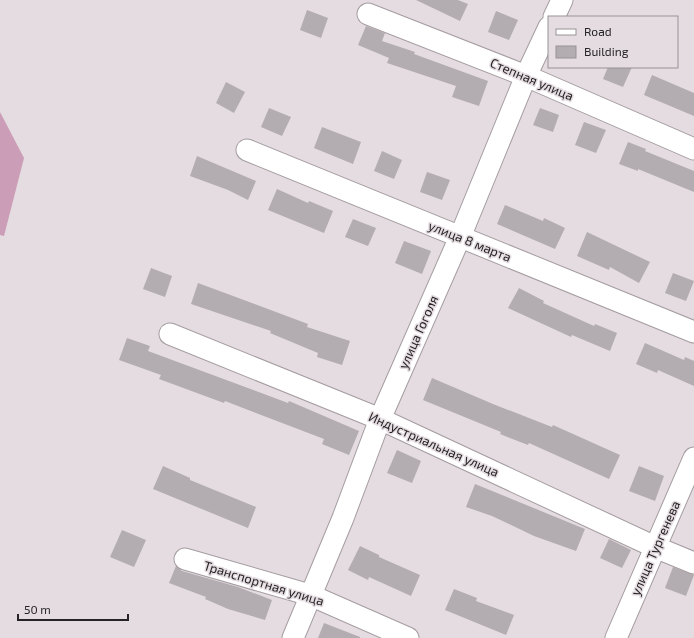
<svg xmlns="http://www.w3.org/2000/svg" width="694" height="638" font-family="'Exo 2',sans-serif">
<rect width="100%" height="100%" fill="#e4dce0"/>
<path fill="#cc9db7" d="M 0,112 L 24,158 L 4,236 L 0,235 Z"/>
<g fill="#b3acb0">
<path d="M 416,0 L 458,0 L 468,4 L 460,21 Z"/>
<path d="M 307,10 L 328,18 L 321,38 L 300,30 Z"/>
<path d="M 496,11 L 518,20 L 509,40 L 488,32 Z"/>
<path d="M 366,26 L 385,33 L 382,41 L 415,52 L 414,54 L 488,81 L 479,106 L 452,97 L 456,86 L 387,63 L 389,58 L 358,45 Z"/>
<path d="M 608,67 L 632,67 L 623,87 L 603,79 Z"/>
<path d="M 652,75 L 694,93 L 694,116 L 644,95 Z"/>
<path d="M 226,82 L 245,92 L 234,113 L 216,103 Z"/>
<path d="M 269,108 L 291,117 L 282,136 L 261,127 Z"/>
<path d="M 540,108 L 559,115 L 553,132 L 533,125 Z"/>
<path d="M 584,122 L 606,130 L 596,153 L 575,145 Z"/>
<path d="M 322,127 L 361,142 L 353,164 L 314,148 Z"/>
<path d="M 628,142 L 646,149 L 645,151 L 694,171 L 694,192 L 638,169 L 638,171 L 619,164 Z"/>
<path d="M 382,151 L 402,160 L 394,179 L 374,171 Z"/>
<path d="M 197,156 L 256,181 L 248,200 L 228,190 L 190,176 Z"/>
<path d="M 427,172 L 450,180 L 442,200 L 420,192 Z"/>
<path d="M 277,189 L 308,203 L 309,201 L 333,211 L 324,233 L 268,210 Z"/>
<path d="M 505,205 L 543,221 L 544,218 L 565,228 L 555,249 L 497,224 Z"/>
<path d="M 353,219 L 376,228 L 368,246 L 345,237 Z"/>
<path d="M 587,232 L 650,262 L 639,283 L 610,267 L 609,270 L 577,256 Z"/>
<path d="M 404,241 L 431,251 L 422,274 L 395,263 Z"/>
<path d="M 151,268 L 172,276 L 165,297 L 143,289 Z"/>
<path d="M 673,273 L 694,281 L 686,301 L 665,293 Z"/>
<path d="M 198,283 L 308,324 L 307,327 L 350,341 L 342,365 L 317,357 L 318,353 L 270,333 L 271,331 L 191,304 Z"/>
<path d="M 519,288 L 544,301 L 543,303 L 594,326 L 595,324 L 617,333 L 610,351 L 572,335 L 571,337 L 508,308 Z"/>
<path d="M 127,338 L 150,346 L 148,351 L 288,403 L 289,401 L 359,431 L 349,455 L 322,444 L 324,439 L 225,401 L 224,403 L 159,379 L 161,375 L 119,360 Z"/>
<path d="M 645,343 L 684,360 L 685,357 L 694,361 L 694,386 L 658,370 L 657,373 L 636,364 Z"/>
<path d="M 432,378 L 493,404 L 552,427 L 553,425 L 620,455 L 609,479 L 529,443 L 528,445 L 500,434 L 501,432 L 423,400 Z"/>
<path d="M 397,450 L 421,461 L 412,483 L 387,473 Z"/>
<path d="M 163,466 L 190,478 L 190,480 L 256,507 L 248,528 L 153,489 Z"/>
<path d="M 639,466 L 664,476 L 655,501 L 629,491 Z"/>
<path d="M 475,484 L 585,529 L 576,551 L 534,536 L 492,516 L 466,507 Z"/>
<path d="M 122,530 L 146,540 L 134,567 L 110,557 Z"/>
<path d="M 609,539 L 631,550 L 622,568 L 600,558 Z"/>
<path d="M 360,546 L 379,555 L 379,557 L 420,575 L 411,596 L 369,577 L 368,580 L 348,570 Z"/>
<path d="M 176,566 L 182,571 L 238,587 L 272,600 L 265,620 L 228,609 L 205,599 L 206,597 L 169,583 Z"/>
<path d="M 673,567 L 694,575 L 686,596 L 665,588 Z"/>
<path d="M 454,589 L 477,598 L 476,601 L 514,615 L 506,635 L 445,610 Z"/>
<path d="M 324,623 L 360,637 L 360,638 L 318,638 Z"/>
</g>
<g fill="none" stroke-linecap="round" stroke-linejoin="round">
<g stroke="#a49ca0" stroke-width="23">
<g id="minor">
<path d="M 368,14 L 526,76 L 694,149"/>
<path d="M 554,17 L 562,0"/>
<path d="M 247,150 L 694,332"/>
<path d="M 170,334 L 380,419 L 655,547 L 694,563"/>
<path d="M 185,559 L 310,595 L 408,638"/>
<path d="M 293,638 L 343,518 L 380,419 L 460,237 L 526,76 L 549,27"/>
<path d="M 616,638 L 694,458"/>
</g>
</g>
<use href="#minor" stroke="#fff" stroke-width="21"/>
</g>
<g text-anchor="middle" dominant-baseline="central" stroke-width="3" stroke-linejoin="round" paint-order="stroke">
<g font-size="13" fill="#262325" stroke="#e4dce0">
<text transform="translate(532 79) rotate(23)">Степная улица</text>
<text transform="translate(470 241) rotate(22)">улица 8 марта</text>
<text transform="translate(418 332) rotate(-66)">улица Гоголя</text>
<text transform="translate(434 444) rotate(24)">Индустриальная улица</text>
<text transform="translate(655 548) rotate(-66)">улица Тургенева</text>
<text transform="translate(264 583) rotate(17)">Транспортная улица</text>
</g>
</g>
<rect x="548" y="16" width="130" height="52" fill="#e4dce0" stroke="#989295"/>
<rect x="556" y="29" width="20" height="6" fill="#ffffff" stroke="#989295"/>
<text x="584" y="36" font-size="12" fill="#262325">Road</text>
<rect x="556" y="46" width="20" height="12" fill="#b3acb0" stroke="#989295"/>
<text x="584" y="56" font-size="12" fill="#262325">Building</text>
<path d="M18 614v6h110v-6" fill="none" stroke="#262325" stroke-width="2"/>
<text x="24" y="614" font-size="12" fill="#262325" stroke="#e4dce0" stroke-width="3" paint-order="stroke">50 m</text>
</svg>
